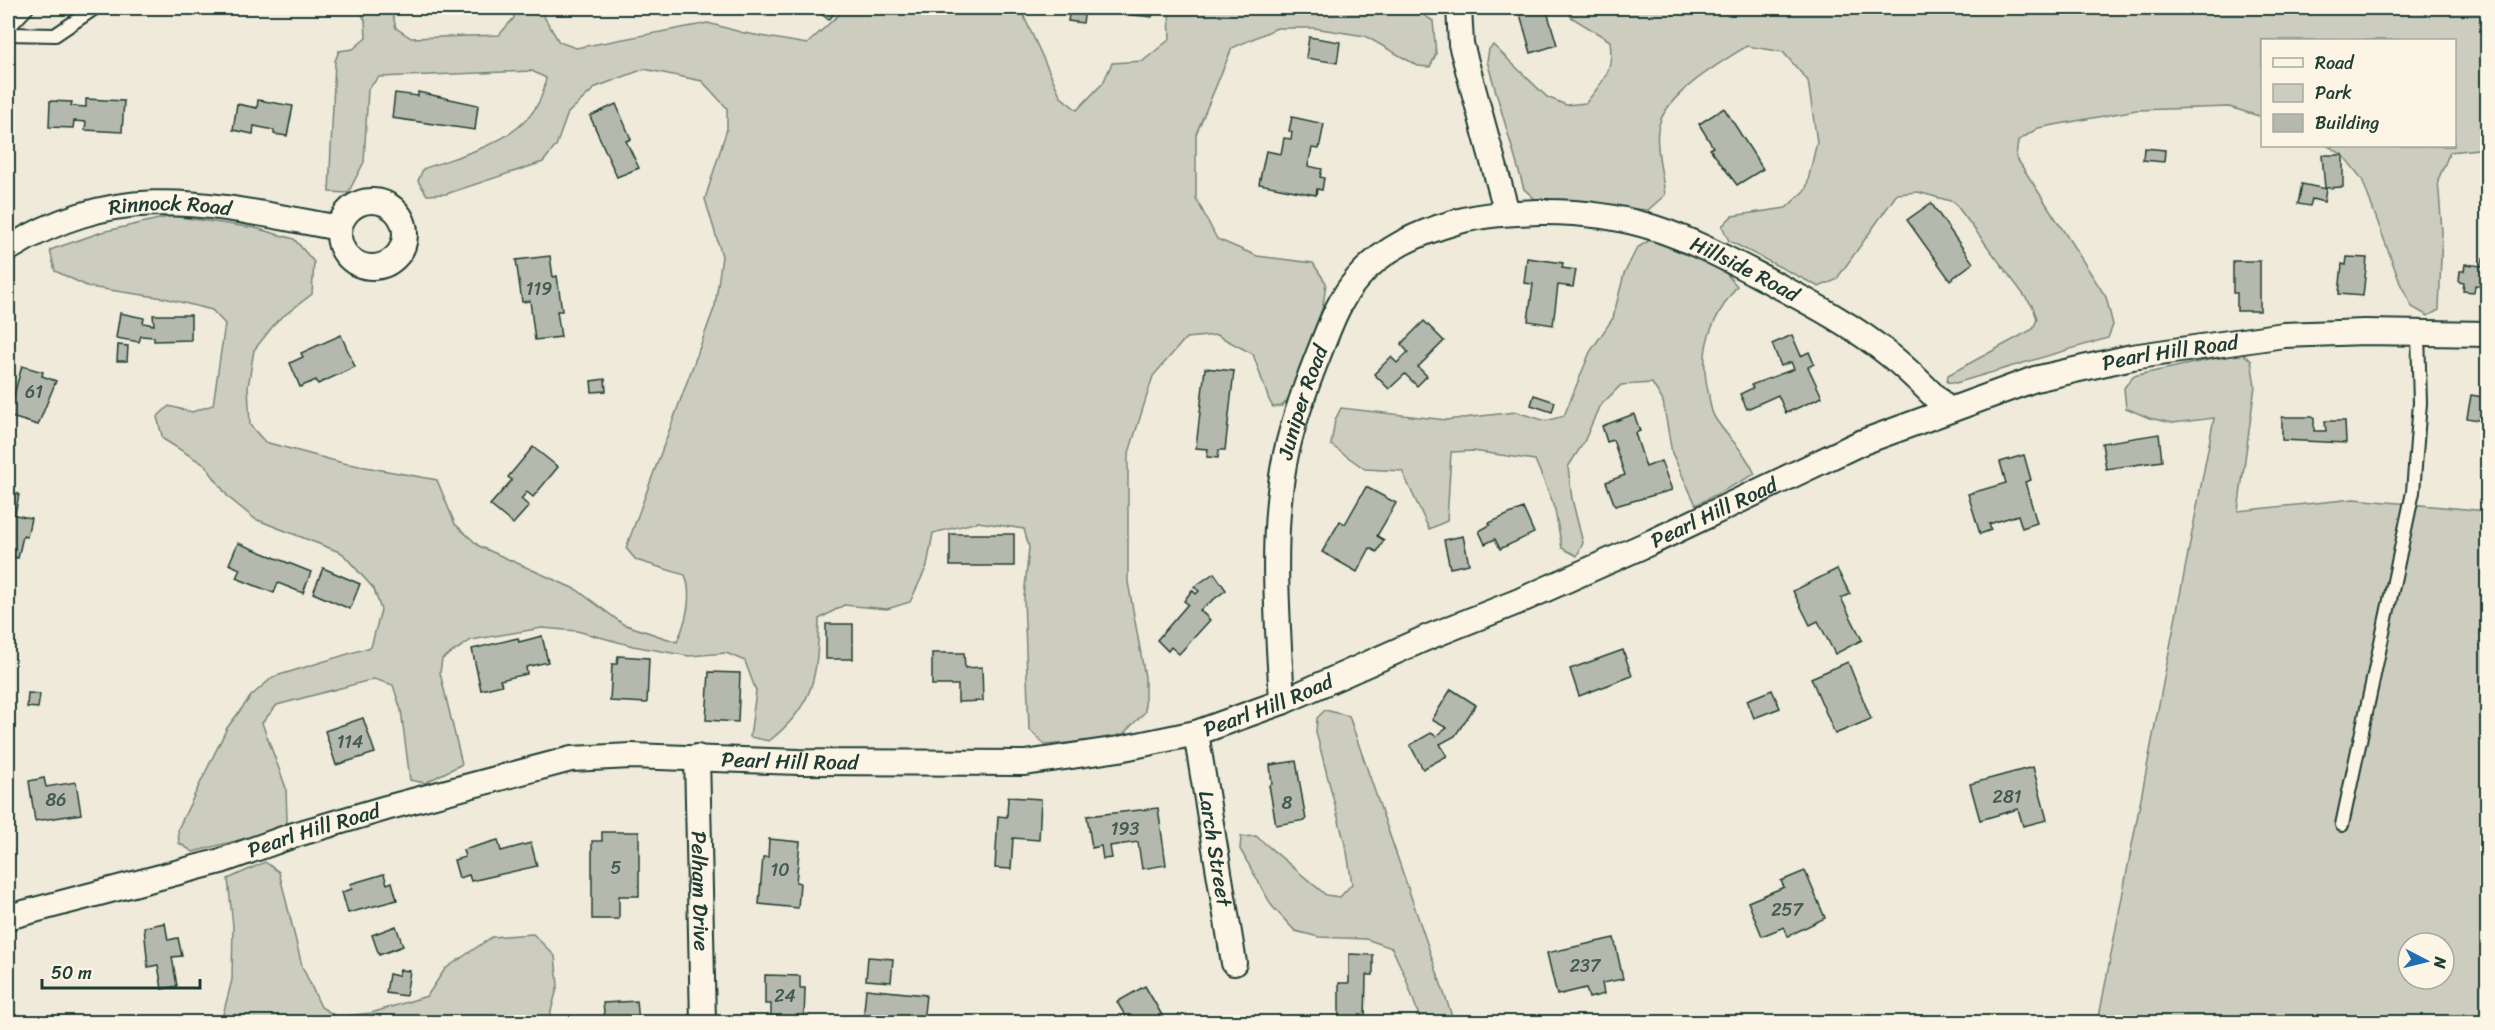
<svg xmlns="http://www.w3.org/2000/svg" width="2495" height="1030" font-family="Sriracha,sans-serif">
<rect width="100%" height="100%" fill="#efeada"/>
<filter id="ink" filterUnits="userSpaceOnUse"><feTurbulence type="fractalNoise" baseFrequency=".0167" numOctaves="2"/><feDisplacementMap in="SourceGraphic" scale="12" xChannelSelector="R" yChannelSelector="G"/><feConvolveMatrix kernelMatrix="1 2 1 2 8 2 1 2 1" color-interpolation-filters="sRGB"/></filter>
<g filter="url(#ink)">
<g fill="#cccdbf" stroke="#76857a" stroke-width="1.5" fill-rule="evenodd">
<path d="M 358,8 L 391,8 L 396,28 L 411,38 L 499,35 L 514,18 L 514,8 L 539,8 L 559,42 L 576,48 L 708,23 L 744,33 L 807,44 L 846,8 L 1020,8 L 1061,97 L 1077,110 L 1103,83 L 1112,63 L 1143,61 L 1170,39 L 1169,8 L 1413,8 L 1433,21 L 1436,54 L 1430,67 L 1418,66 L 1365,36 L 1314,28 L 1277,28 L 1232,48 L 1196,134 L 1196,198 L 1217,239 L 1257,256 L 1313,263 L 1326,283 L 1323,306 L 1291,396 L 1282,406 L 1273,407 L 1269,400 L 1253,354 L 1217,335 L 1186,338 L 1153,376 L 1128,456 L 1128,582 L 1145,677 L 1145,712 L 1119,738 L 1045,745 L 1029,729 L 1024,598 L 1029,547 L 1024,529 L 978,522 L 933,533 L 927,566 L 910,602 L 887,609 L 844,605 L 819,619 C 817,675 816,704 769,741 L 750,737 L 756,691 L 745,661 L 726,653 L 689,656 L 633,646 L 577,631 L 542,628 L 471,640 L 442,659 L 440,673 L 462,764 L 425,783 L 410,780 L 401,710 L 393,685 L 374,679 L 277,705 L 262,723 L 286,788 L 287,822 L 281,829 L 193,852 L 179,843 L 178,829 L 227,728 L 251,696 L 273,677 L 371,647 L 381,610 L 374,589 L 342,553 L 255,519 L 228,497 L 205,465 L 163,439 L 157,417 L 169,406 L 192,412 L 213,405 L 225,324 L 212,310 L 164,298 L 89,287 L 55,271 L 50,250 L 102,232 L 172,216 L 255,228 L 294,239 L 314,262 L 312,294 L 277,321 L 254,350 L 248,387 L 250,425 L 265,442 L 343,463 L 437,480 L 455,524 L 479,546 L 577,590 L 623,624 L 677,642 C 686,622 693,596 685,575 L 636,560 L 626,548 L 715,306 L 722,256 L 705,199 L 727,129 L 727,108 L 702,81 L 644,69 L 596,87 L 568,113 L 556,146 L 543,162 L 446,194 L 427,195 L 418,181 L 423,169 C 471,151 539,138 546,78 L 532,71 L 379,77 L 368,89 L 364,162 L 348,193 L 329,192 L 335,61 L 339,51 L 353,49 L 366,38 L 365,20 Z"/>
<path d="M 1566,8 L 2487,8 L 2487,148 L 2450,152 L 2438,180 L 2442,231 L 2439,310 L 2428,316 L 2412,307 L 2400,283 L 2362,179 L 2343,155 L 2328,146 L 2454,146 L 2454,40 L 2262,40 L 2262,117 L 2229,107 L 2136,110 L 2038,128 L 2018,141 L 2016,157 L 2106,297 L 2113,325 L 2108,338 L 1956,383 L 1947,382 L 1948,375 L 2033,329 L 2037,319 L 2033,307 L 1954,202 L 1918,192 L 1897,194 L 1836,280 L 1819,287 L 1729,241 L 1722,226 L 1732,216 L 1786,208 L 1806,189 L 1817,142 L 1808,81 L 1783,52 L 1747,46 C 1720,63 1662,96 1658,130 C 1655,147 1663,177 1665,195 L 1648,210 L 1557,203 L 1536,200 L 1524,189 L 1487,61 L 1489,49 L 1493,45 L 1547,97 L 1566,105 L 1586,103 C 1604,79 1614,72 1610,41 L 1571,17 Z"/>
<path d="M 1656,236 L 1724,271 L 1737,286 C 1711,321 1698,347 1708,391 C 1710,400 1710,411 1715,418 C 1729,440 1743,448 1755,474 L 1696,505 L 1672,453 L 1663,401 L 1652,383 L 1621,385 L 1599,407 L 1584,442 L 1568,467 L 1572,499 L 1583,543 L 1577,556 L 1562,548 L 1554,505 L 1535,460 L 1473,451 L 1451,452 L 1447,521 L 1429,529 L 1402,471 L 1365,469 L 1331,445 L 1335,420 L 1341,408 L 1446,420 L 1516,412 L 1546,421 L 1564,416 L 1590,352 L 1613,318 L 1624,274 L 1637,248 Z"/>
<path d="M 2241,353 L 2251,360 L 2255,386 L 2238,511 L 2354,499 L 2487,511 L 2487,1022 L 2098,1022 L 2214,418 L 2173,423 L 2149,418 L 2126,408 L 2124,388 L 2133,376 ZM 2408,943 L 2444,943 L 2444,979 L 2408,979 Z"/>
<path d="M 1325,710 L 1349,716 L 1454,1022 L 1421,1022 L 1405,976 L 1392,948 L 1366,939 L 1319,937 L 1295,931 L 1272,906 L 1240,849 L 1241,837 L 1256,836 L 1326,895 L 1340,897 L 1352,884 L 1347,852 L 1316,732 L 1317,718 Z"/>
<path d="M 265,862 L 279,872 L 302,966 L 321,1007 L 337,1017 L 371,1013 L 427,996 L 445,969 L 492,937 L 533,934 L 555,956 L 558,985 L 548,1022 L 221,1022 L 232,980 L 233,926 L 228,879 Z"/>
</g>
<g fill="#b5b9ad" stroke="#1f3d34" stroke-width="1.5">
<path d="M 824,8 L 838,8 L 829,20 L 820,13 Z"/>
<path d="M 1070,8 L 1153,8 L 1152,17 L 1085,10 L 1083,23 L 1068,21 Z"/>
<path d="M 1546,8 L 1557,45 L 1531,53 L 1520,14 Z"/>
<path d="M 1309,37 L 1340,42 L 1337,63 L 1306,58 Z"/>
<path d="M 418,92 L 478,105 L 475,130 L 392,118 L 395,93 L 418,96 Z"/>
<path d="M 86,99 L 124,101 L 122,132 L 85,130 L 86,122 L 74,121 L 73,128 L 49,127 L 50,101 L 72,102 L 71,106 L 86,107 Z"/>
<path d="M 258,100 L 293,106 L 287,136 L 274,134 L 274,130 L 254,126 L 253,134 L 233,130 L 237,104 L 257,108 Z"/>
<path d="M 616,104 L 631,139 L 626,141 L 639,168 L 617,177 L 590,116 Z"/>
<path d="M 1724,108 L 1763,169 L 1737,185 L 1710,149 L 1713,147 L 1699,124 Z"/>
<path d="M 1292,117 L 1324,124 L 1319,149 L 1312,148 L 1308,166 L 1322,169 L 1320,177 L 1324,178 L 1322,190 L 1317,189 L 1316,195 L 1259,184 L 1266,151 L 1281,154 L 1284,138 L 1291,139 L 1292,132 L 1289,131 Z"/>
<path d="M 2144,148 L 2165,150 L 2164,162 L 2143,160 Z"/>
<path d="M 2322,155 L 2343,155 L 2343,187 L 2325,188 Z"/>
<path d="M 2302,184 L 2326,189 L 2324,202 L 2312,199 L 2310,206 L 2298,204 Z"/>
<path d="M 1931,203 L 1973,263 L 1950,280 L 1907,220 Z"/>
<path d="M 550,256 L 553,277 L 557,276 L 562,311 L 557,311 L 561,337 L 535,340 L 530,301 L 522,302 L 516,260 Z"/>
<path d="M 2347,257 L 2367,258 L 2363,296 L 2339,294 L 2342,264 L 2346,265 Z"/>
<path d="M 1527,258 L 1563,263 L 1562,268 L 1576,270 L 1573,287 L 1558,285 L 1553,325 L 1528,321 L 1533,284 L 1524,283 Z"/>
<path d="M 2483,258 L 2488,258 L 2488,287 L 2475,285 L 2474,292 L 2463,291 L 2464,283 L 2459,282 L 2460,271 L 2464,271 L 2465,264 L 2482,266 Z"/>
<path d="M 2233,261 L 2260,261 L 2260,311 L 2237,311 L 2237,293 L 2233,293 Z"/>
<path d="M 120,313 L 144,318 L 143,323 L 154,325 L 153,315 L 191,315 L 191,340 L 154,341 L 154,337 L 141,336 L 139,342 L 116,338 Z"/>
<path d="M 1424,321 L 1444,341 L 1418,367 L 1427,376 L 1417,386 L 1405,374 L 1389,389 L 1374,374 L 1391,357 L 1397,363 L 1408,352 L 1401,344 Z"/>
<path d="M 341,335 L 355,367 L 318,384 L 316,380 L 300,387 L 290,363 L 303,357 L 301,353 Z"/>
<path d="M 1792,335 L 1801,356 L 1809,352 L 1814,364 L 1808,367 L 1822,397 L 1786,413 L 1778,395 L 1747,409 L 1740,394 L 1753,388 L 1751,385 L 1794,369 L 1791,362 L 1781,366 L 1772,344 Z"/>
<path d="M 118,345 L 128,346 L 127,361 L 117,361 Z"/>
<path d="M 22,366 L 43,372 L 42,376 L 56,381 L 38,425 L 8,416 Z"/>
<path d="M 1205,368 L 1234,371 L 1225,450 L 1219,450 L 1218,458 L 1207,457 L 1208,449 L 1196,448 Z"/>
<path d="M 605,379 L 606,391 L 592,392 L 591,381 Z"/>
<path d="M 1534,395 L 1555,402 L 1552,412 L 1531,405 Z"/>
<path d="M 2471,395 L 2488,398 L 2488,422 L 2467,418 Z"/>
<path d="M 1634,414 L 1640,431 L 1635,433 L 1646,467 L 1661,461 L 1672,490 L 1615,506 L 1606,482 L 1625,475 L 1613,440 L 1607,442 L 1602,426 Z"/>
<path d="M 2282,417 L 2314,417 L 2314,431 L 2326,431 L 2325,421 L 2345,421 L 2346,443 L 2282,440 Z"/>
<path d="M 2159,434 L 2162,461 L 2106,469 L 2102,443 Z"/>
<path d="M 533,447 L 558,467 L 533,497 L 527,492 L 521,499 L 529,506 L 513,524 L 490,505 L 512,480 L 508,477 Z"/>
<path d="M 2024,455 L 2031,480 L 2025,482 L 2037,523 L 2022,528 L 2018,515 L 1989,524 L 1991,530 L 1980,534 L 1968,494 L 2006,483 L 2000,462 Z"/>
<path d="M 1366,487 L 1396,503 L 1377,536 L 1384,540 L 1377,552 L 1370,548 L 1357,572 L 1322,552 L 1340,521 L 1345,524 Z"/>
<path d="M 8,491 L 19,494 L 15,515 L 31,518 L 27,537 L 23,536 L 18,558 L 8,556 Z"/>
<path d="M 1523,508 L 1534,533 L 1500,549 L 1495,539 L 1485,544 L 1479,531 L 1490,525 L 1489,523 Z"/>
<rect x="950" y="534" width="64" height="32"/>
<path d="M 1463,536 L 1469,564 L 1450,568 L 1444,540 Z"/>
<path d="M 238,543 L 311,572 L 303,593 L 278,583 L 274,593 L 236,578 L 240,569 L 229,564 Z"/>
<path d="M 323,568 L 360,584 L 350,609 L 313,593 Z"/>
<path d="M 1837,569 L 1850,594 L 1841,598 L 1862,640 L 1835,654 L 1818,621 L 1810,625 L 1793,591 Z"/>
<path d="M 1214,573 L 1226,590 L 1200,610 L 1210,620 L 1179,654 L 1171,647 L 1168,651 L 1157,640 L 1188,604 L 1184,601 L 1192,590 L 1196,594 L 1199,591 L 1194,587 Z"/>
<rect x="826" y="624" width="27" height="35"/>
<path d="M 542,636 L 548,662 L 526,667 L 527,674 L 500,680 L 502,685 L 481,690 L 472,649 L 518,638 L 519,642 Z"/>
<path d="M 1623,650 L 1632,676 L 1579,696 L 1570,669 Z"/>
<path d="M 932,653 L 964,653 L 965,668 L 982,667 L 983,701 L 958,702 L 958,685 L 932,685 Z"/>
<path d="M 618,656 L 649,658 L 647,703 L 610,701 L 612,664 L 617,664 Z"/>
<path d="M 1848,662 L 1871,719 L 1835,734 L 1811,678 Z"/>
<path d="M 709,672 L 740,673 L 738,722 L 706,720 Z"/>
<path d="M 1451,689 L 1476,705 L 1455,736 L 1440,744 L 1447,756 L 1423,769 L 1410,745 L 1431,733 L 1436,736 L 1447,728 L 1432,720 Z"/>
<path d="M 1772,690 L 1780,708 L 1754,718 L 1747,700 Z"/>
<path d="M 28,693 L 40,694 L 38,708 L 27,707 Z"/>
<path d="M 363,718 L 375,753 L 336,765 L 325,731 Z"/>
<path d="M 1296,761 L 1306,820 L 1276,825 L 1269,785 L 1272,784 L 1270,765 Z"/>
<path d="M 2033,767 L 2047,820 L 2023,826 L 2018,809 L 1980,820 L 1970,784 Z"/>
<path d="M 44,778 L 46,787 L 76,782 L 81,814 L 35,821 L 29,781 Z"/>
<path d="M 1008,797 L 1041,799 L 1039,840 L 1013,838 L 1011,869 L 995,868 L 998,816 L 1007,817 Z"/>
<path d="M 1158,808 L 1166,865 L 1142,869 L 1138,842 L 1110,846 L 1112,858 L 1103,859 L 1101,846 L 1092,848 L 1087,816 Z"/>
<path d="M 602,832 L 639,832 L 639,896 L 619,896 L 619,919 L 592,919 L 592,841 L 602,841 Z"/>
<path d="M 769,839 L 800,842 L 796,882 L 800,883 L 798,908 L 759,904 L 763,857 L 768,857 Z"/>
<path d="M 498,840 L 501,851 L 531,843 L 537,866 L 471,881 L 469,875 L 459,878 L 454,860 L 465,857 L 463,850 Z"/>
<path d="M 1805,871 L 1825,918 L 1788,936 L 1784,927 L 1762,936 L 1748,902 L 1784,887 L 1781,881 Z"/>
<path d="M 384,874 L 387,884 L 392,882 L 397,900 L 348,913 L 342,892 L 352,889 L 350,884 Z"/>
<path d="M 165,923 L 168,940 L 178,938 L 182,956 L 172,957 L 177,986 L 162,989 L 158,965 L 148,967 L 144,927 Z"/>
<path d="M 396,926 L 403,946 L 379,955 L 372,935 Z"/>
<path d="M 1614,938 L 1623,979 L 1602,983 L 1604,994 L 1589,998 L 1586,988 L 1557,995 L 1547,953 Z"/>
<path d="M 1349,954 L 1373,955 L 1373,975 L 1366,975 L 1365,1020 L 1372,1022 L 1339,1022 L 1339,983 L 1349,983 Z"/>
<path d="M 868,957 L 893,959 L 891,982 L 866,980 Z"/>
<path d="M 400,970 L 410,971 L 406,996 L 386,993 L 389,974 L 398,976 Z"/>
<path d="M 765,975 L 800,976 L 800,988 L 805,988 L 804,1022 L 771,1022 L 771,1004 L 765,1004 Z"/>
<path d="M 1145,986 L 1166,1022 L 1129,1022 L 1117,1002 Z"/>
<path d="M 866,989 L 926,995 L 923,1022 L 863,1022 Z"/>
<path d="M 637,1001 L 639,1022 L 605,1022 L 603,1003 Z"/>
</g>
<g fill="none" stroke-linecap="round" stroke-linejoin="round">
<g stroke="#1f3d34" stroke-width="16">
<g id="lane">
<path d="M 8,28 L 27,8"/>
<path d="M 8,34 L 55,35 L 95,8"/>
<path d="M 2342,825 L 2413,492 L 2420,403 L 2418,333"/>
</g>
</g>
<g stroke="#1f3d34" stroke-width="28">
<g id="street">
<path d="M 1459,8 L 1461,44 L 1507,213"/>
<circle cx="372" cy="234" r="33"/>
<path id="s1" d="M 8,249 C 123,177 216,206 339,228"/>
<path id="s2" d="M 1282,702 C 1278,623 1270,543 1284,464 C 1291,426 1305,388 1319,353 C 1329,328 1339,299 1357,279 C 1383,248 1418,233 1456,222 C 1484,214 1511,213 1539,212 C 1631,211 1680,234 1760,276 C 1805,300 1852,324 1892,357 C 1912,373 1930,392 1948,410"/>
<path id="s3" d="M 1196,733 L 1234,963"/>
<path id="s4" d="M 697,757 L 703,1022"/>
<path id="s5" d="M 8,917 L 221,861 L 294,835 L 386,808 L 571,759 L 631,756 L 799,762 L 1025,763 L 1119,749 L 1196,733 L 1282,702 L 1426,638 L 1517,602 L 1654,541 L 1860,443 L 2035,379 L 2132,357 L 2284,335 L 2364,332 L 2488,334"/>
</g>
</g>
<use href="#lane" stroke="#fcf5e5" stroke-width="12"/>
<use href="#street" stroke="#fcf5e5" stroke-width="24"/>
</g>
</g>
<g text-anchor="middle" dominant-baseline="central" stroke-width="5" stroke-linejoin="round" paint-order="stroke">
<g font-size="18" fill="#445c52">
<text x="539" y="289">119</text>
<text x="34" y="392">61</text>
<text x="350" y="742">114</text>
<text x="2007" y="797">281</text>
<text x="56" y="800">86</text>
<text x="1287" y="803">8</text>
<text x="1125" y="829">193</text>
<text x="616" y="868">5</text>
<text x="780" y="870">10</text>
<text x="1787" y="910">257</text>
<text x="1585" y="966">237</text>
<text x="785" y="996">24</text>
</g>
<g font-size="21" fill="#1f3d34" stroke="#fcf5e5">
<text stroke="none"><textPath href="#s1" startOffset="171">Rinnock Road</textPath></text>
<text stroke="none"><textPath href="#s2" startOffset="855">Hillside Road</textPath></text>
<text stroke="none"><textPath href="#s5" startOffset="2262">Pearl Hill Road</textPath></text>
<text stroke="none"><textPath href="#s2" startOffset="303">Juniper Road</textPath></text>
<text stroke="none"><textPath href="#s5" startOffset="1776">Pearl Hill Road</textPath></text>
<text stroke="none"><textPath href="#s5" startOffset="1290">Pearl Hill Road</textPath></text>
<text stroke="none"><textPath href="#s5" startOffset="804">Pearl Hill Road</textPath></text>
<text stroke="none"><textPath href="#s5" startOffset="318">Pearl Hill Road</textPath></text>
<text stroke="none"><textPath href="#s3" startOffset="117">Larch Street</textPath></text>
<text stroke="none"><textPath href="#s4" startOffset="134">Pelham Drive</textPath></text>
</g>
</g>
<rect width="2495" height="1030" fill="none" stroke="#fcf5e5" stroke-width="30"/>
<rect x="15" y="15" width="2465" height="1000" fill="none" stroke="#1f3d34" stroke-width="2" filter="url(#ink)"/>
<rect x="2261" y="39" width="195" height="108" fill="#fcf5e5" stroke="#a4ab9e" stroke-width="1.5"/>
<rect x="2273" y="58" width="30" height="9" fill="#fcf5e5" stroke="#a4ab9e" stroke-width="1.5"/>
<text x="2315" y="69" font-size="18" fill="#1f3d34">Road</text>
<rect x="2273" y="84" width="30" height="18" fill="#cccdbf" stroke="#a4ab9e" stroke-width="1.5"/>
<text x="2315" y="99" font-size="18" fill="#1f3d34">Park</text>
<rect x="2273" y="114" width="30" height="18" fill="#b5b9ad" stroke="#a4ab9e" stroke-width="1.5"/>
<text x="2315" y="129" font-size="18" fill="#1f3d34">Building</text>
<g transform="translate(2426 961) rotate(97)"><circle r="28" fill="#fcf5e5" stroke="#a4ab9e" stroke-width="1.5"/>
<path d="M0-4.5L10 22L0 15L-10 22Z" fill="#1f6fb2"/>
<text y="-9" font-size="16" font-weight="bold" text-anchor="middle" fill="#1f3d34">N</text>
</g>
<path d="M42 979v9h158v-9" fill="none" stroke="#1f3d34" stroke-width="3"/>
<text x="51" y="979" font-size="18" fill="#1f3d34" stroke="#fcf5e5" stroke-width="4.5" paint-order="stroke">50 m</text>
</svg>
